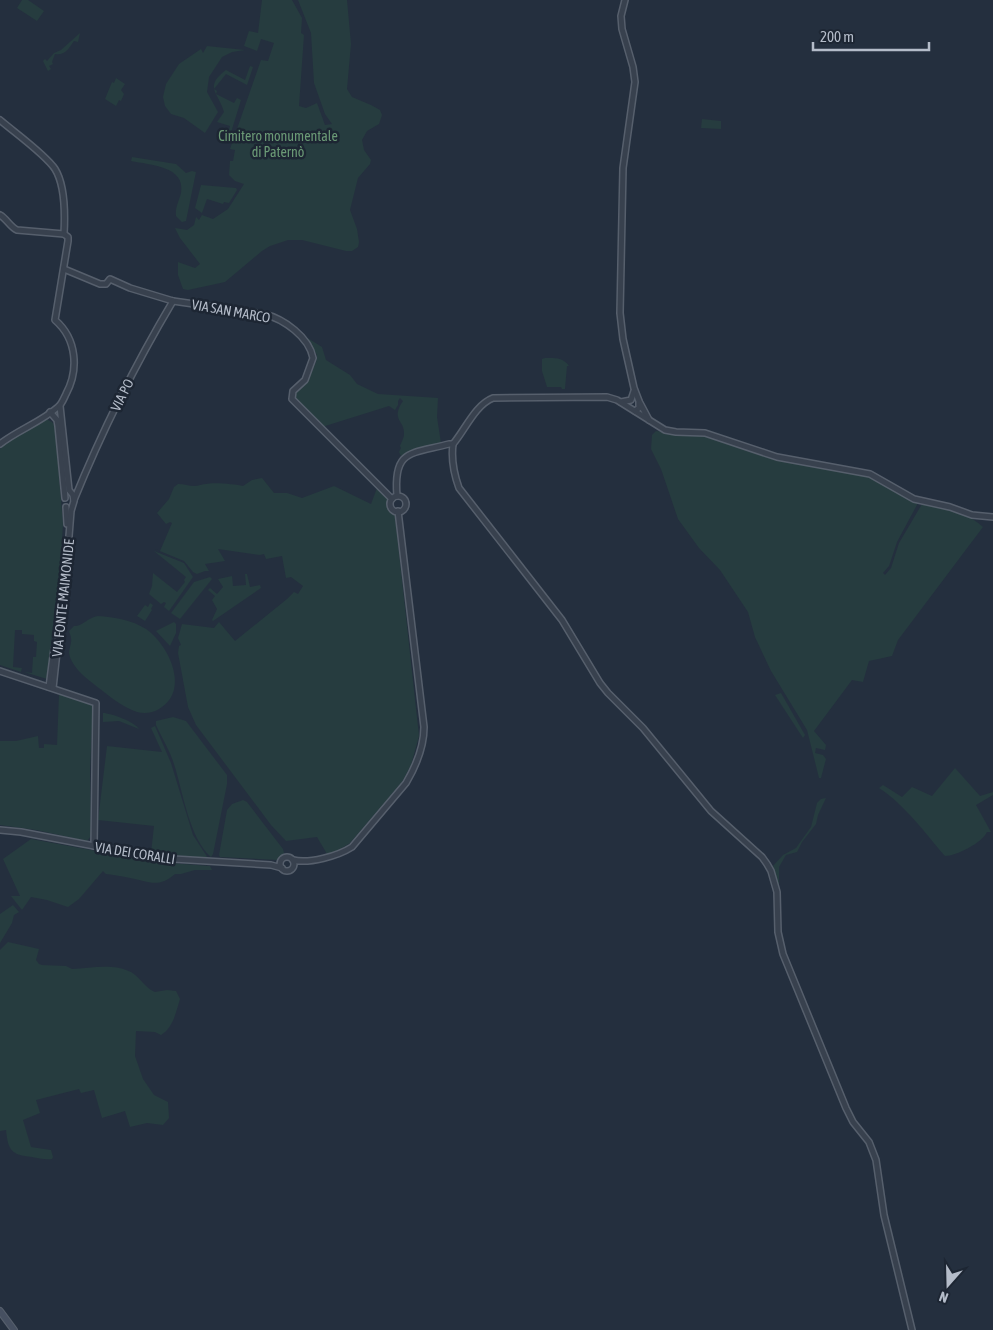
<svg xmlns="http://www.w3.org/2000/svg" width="993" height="1330" font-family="'Asap Condensed',sans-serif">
<rect width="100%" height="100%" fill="#242f3e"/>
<g fill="#263c3f">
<path d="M 22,0 L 28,0 L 44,11 L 37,21 L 17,8 Z"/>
<path d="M 262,0 L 292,0 L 302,18 L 301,33 L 304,35 L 299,106 L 306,108 L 317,103 L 325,125 L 332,124 L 325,114 L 314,83 L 311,33 L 298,0 L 347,0 L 351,44 L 347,89 L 352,97 L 371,105 L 380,110 L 382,115 L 379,124 L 367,131 L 362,140 L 364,150 L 371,160 L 370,164 L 358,178 L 350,210 L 357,229 L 359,242 L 358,247 L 352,251 L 346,251 L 302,240 L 288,240 L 270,246 L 262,251 L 225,282 L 188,290 L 183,289 L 178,275 L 178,262 L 195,268 L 200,264 L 180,238 L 175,228 L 187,230 L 194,225 L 196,217 L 199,220 L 202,215 L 213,219 L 228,209 L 244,184 L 235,181 L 229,175 L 230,161 L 233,161 L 235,150 L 230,149 L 261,60 L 268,61 L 274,43 L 261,39 L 257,51 L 244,46 L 249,31 L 258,33 Z"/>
<path d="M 80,33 L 78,42 L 74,41 C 69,48 65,56 55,54 L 52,62 L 53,64 L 49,66 L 51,69 L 48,71 L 43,61 L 45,59 L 47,61 L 54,53 L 61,50 Z"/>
<path d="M 207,46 L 245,50 L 232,52 L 222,57 L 209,77 L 207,92 L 218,112 L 205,133 L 184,118 L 171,114 L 165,106 L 163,97 L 166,84 L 179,64 L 201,49 L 203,53 Z"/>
<path d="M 250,66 L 253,67 L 247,85 L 226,74 L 214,89 L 217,91 L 216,94 L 234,103 L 237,98 L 241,100 L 229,139 L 227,138 L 230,126 L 217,122 L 224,112 C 219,93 203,87 226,70 L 245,80 Z"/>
<path d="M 116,78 L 125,84 L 121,90 L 124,94 L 121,101 L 119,100 L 116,106 L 105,99 L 112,82 L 114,83 Z"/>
<path d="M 702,119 L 721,121 L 721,129 L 701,128 Z"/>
<path d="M 132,157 L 176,164 L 186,173 L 192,171 L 196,172 L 186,221 L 182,222 L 176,216 C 175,207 179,201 181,193 C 186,166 150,165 131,161 Z"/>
<path d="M 201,185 L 236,188 L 237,190 L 229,203 L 224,202 L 223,204 L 207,199 L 202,213 L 195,208 Z"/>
<path d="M 306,337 L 322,347 L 326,360 L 350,375 L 357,384 L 378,394 L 438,398 L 437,417 L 441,443 L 419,448 L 401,456 L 399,452 L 401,448 L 400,446 C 401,443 404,438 404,434 C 405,420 390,420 403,401 L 400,398 L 398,401 L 398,405 L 395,410 L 389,406 L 322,427 L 294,398 L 297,390 L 308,381 L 316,362 L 317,355 Z"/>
<path d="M 545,358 C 554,358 563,357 569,366 L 567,366 L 565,389 L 562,389 L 561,387 L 547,387 L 542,371 L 542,359 Z"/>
<path d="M 44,418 L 52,422 L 55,426 L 63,524 L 61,557 L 47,679 L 24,672 L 32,673 L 33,657 L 36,657 L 37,642 L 34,641 L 34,635 L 22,634 L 22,630 L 15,630 L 13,667 L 22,668 L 21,672 L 0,665 L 0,449 L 7,442 Z"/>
<path d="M 656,431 L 703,436 L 759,455 L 871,477 L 918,503 L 897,542 L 889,566 L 883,573 L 885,575 L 891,568 L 899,543 L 922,504 C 944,508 966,511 983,527 L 898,640 L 892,656 L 869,661 L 863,682 L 852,680 L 814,731 L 826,745 L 825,750 L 816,748 L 815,753 L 823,755 L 826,759 L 821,778 L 819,778 L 807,730 L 771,671 L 755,637 L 748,612 L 720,570 L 699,548 L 678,519 L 661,469 L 651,449 L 652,435 Z"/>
<path d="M 262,478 L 274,493 L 287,493 L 302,498 L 334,486 L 371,504 L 377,488 L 387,497 L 388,508 L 395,516 L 419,736 L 411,765 L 402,782 L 350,843 L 337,851 L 327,854 L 317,837 L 286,841 L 271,825 L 196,725 L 188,707 L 178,653 L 179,646 L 181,645 L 178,638 L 182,624 L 214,628 L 219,622 L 235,641 L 287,599 L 294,592 L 298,594 L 303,586 L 291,577 L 286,578 L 282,556 L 266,559 L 264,554 L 260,555 L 218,549 L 225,561 L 205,564 L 209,571 L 205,571 L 197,574 L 193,572 L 184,561 L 155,549 L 160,551 L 172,523 L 170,522 L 166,524 L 157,513 L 169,499 L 174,487 L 178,484 C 184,484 189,486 194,486 C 198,486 203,484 206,484 C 213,482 236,484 243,486 L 252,480 Z"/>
<path d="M 154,551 L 184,563 L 193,577 L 169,611 L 164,607 L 166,603 L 164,602 L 161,604 L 149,594 L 152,586 L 153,573 L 177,592 L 185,582 L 184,580 L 186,577 Z"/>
<path d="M 245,574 L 247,574 L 250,587 L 260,585 L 261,588 L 213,621 L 212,620 L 217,609 L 212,600 L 215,596 L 208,590 L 210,588 L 217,594 L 223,587 L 218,579 L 232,576 L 233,586 L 246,585 Z"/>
<path d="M 210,577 L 212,579 L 180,619 L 171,613 L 194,582 Z"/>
<path d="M 150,603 L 153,605 L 151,609 L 152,610 L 145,621 L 137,616 L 145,605 L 148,607 Z"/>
<path d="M 98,616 C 114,617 132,620 146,629 C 169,645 191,691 159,709 C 153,713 144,714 137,712 C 125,708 114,700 104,692 C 92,682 72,670 69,653 C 69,648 72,643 71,638 C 71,635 69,633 69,631 L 74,626 C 81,627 89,617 98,616 Z"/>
<path d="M 174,622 L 176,624 L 176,633 L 170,646 L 156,631 Z"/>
<path d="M 781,693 L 805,735 L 803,738 L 775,695 Z"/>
<path d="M 59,694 L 93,705 L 90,770 L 91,836 L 87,841 L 36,830 L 0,825 L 0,741 L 16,741 L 38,736 L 39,748 L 44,748 L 44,744 L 57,745 Z"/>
<path d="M 103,713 C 111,713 135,722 139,729 L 119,721 L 103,722 Z"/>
<path d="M 173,717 L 186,721 L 227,775 L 227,784 L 213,854 L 211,857 C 189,838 183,792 174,764 C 170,751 162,738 156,725 L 156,721 Z"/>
<path d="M 155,726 L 171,763 L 193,835 L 208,858 L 151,853 L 154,826 L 98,820 L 107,746 L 162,752 L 151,728 Z"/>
<path d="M 955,768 L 980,796 L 993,792 L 993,795 L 976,805 L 991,832 L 987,832 C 982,843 956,856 945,856 C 925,833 905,805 879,788 L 883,785 L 902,797 L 912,787 L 932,796 Z"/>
<path d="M 826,798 L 818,815 L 816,824 L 802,842 L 797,852 L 786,855 L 779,867 L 779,890 L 773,866 L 783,855 L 796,848 L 811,827 L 817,803 L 821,799 Z"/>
<path d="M 243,800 L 247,802 L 283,849 L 284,853 L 278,860 L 220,857 L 219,855 L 227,810 L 232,804 Z"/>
<path d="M 31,839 L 156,862 L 210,866 L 212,870 L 195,870 L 181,874 L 175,874 C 158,889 148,881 130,878 C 122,876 114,875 106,874 L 103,871 L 79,899 L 68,907 L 47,900 L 31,897 L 22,910 L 11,896 L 20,896 L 3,859 Z"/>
<path d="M 13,905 L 19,912 L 14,915 L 12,923 L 0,943 L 0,914 Z"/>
<path d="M 8,942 L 39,949 L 36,960 L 39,964 L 42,965 L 66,966 L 72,969 C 91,968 113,963 131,972 C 140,977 145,988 155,992 L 167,990 L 176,991 L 180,999 C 176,1012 173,1028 161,1035 L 155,1032 L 136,1031 L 135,1056 L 143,1079 L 154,1095 L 168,1102 L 169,1118 L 163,1125 L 147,1123 L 130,1127 L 125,1111 L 102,1118 L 94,1090 L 81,1093 L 79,1089 L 36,1100 L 40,1113 L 23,1120 L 31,1147 L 51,1150 L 53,1157 L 52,1159 C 45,1160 38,1158 32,1157 C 11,1155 8,1150 6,1130 L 0,1131 L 0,950 Z"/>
</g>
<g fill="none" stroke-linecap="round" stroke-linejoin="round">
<g stroke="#565f6c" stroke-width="8">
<g id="tertiary">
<path d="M 625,0 L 621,16 L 622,29 L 633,67 L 635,82 L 623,168 L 620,313 L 623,339 L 634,388 L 639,401 L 639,408 L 635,411"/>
<path d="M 0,120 C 14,132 46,155 55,169 C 65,185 65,216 64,234 L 68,237 L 68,241 L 55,320 C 77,339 79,370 66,394 C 64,398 62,404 58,407 C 41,422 18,430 0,444"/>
<path d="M 0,215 C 7,219 10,227 17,230 L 64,234"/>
<path d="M 64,269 L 100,284 L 106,284 L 110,279 L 130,288 L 173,301 L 264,314 C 284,319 309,337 313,358 L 305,380 L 293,391 L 292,399 L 392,499"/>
<path d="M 621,402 L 631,400 L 634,391"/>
<path d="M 640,403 L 649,420"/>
<path d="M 50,412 L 57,420 L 58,426 L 65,498"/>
<path d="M 397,496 C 393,449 411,454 449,444 L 453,444"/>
<circle cx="398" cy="504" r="8"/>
<path d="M 74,500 C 102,431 135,365 173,301"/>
<path d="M 66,507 L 67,524"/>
<path d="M 0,671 L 96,703 L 94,846"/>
<path d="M 49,687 L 54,649"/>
<path d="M 53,688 L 67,561 L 71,511 L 74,501 L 73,495 L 69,490 L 60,406"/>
<path d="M 0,830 L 21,832 L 157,858 L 271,865 L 282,868"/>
<circle cx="287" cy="864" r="7"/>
<path d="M 293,860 C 309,864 338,856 352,847 L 406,783 C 416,766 424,747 424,727 L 398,511"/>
<path d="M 912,1330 L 884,1215 L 876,1160 L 869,1142 L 853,1122 L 846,1108 L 783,954 L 778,932 L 777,892 L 771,871 L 767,864 L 762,857 L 711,811 L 643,728 L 608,693 L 600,683 L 562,620 L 459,488 C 454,474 451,459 453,444 C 465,430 475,405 493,398 L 607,397 L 617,400 L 665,430 L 676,432 L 705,433 L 777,457 L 870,474 L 914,499 L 950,507 L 972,515 L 993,517"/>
</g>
</g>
<g stroke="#565f6c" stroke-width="8">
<path id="secondary" d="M 0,1311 L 14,1330"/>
</g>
<use href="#tertiary" stroke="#38414e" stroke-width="5"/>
<use href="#secondary" stroke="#465061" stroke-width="5.5"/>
</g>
<g text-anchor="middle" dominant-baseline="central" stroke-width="5" stroke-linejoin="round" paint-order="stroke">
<g font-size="14" fill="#6b9a76" stroke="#1d2633">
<text x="278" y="136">Cimitero monumentale<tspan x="278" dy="16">di Paternò</tspan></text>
</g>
<g font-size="14" fill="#b4bcc9" stroke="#1d2633">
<text transform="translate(231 311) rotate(10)">VIA SAN MARCO</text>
<text transform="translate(122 395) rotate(-64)">VIA PO</text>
<text transform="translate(63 598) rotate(-84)">VIA FONTE MAIMONIDE</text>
<text transform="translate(135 853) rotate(9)">VIA DEI CORALLI</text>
</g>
</g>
<g transform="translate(948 1285) rotate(200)" stroke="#1d2633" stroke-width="4" paint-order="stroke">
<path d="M0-4L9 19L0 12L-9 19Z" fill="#b4bcc9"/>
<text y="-8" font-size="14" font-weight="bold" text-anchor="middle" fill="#b4bcc9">N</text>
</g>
<path d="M813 42v8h116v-8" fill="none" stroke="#b4bcc9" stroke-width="2.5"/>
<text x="820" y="42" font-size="15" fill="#b4bcc9" stroke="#1d2633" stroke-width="4" paint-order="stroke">200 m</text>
</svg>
